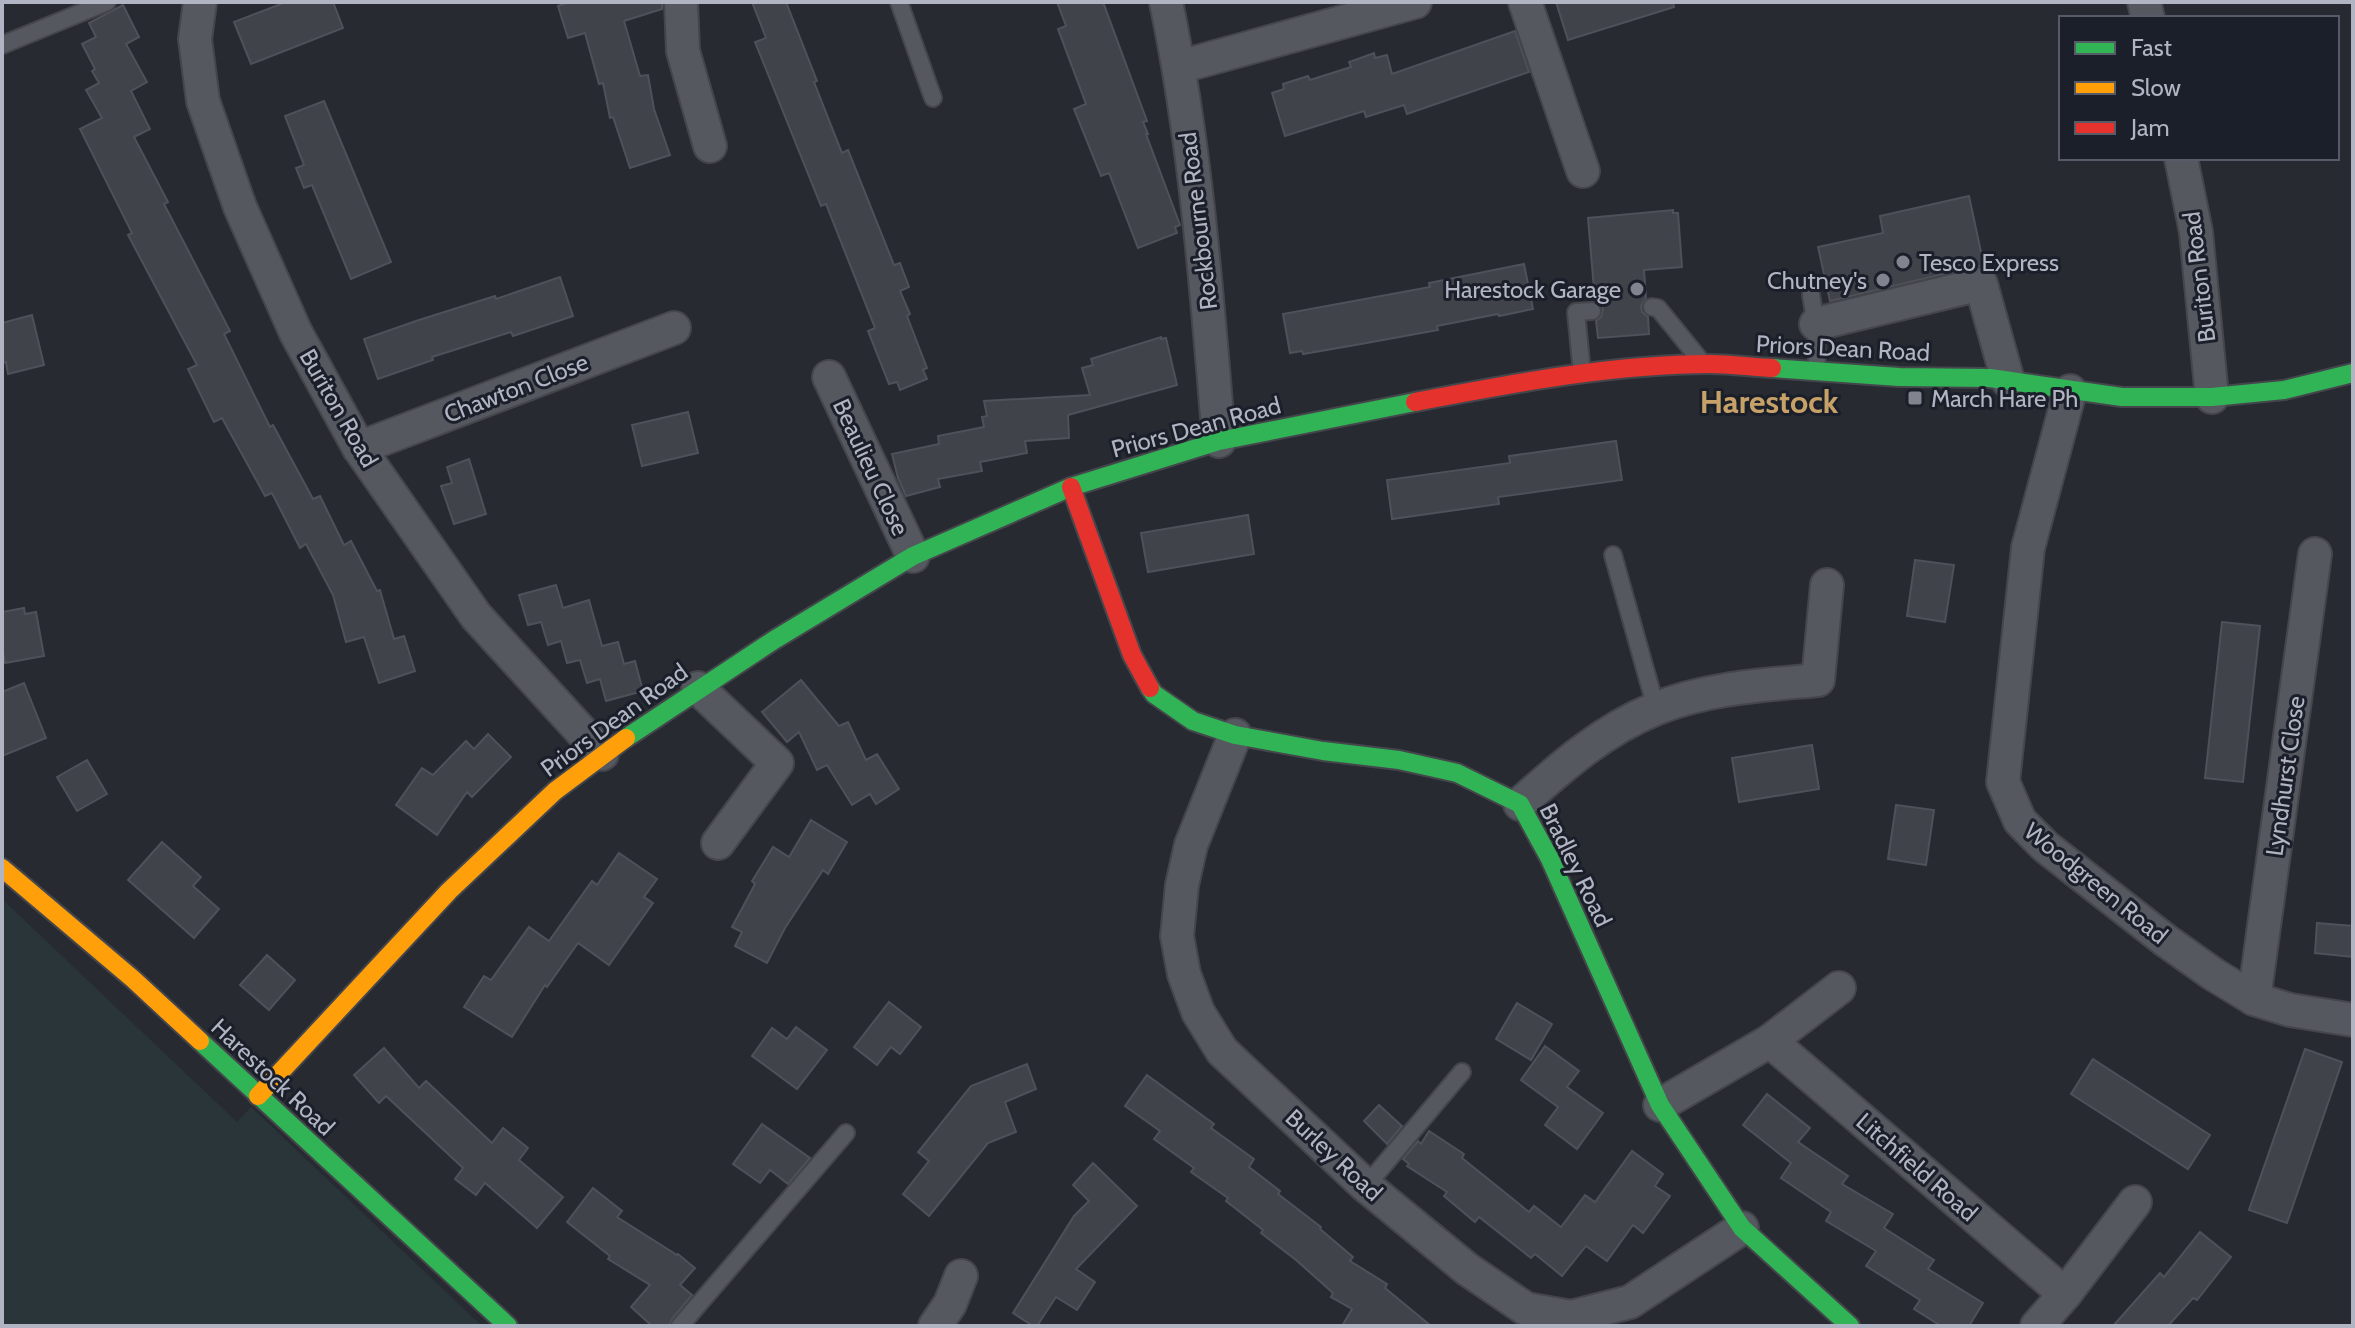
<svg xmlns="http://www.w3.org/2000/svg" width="2355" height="1328" font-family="Cabin,sans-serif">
<rect width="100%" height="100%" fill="#272a31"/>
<path fill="#293539" d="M 2,899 L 237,1122 L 251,1107 L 482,1326 L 2,1326 Z"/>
<g fill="#41434a" stroke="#4e5159" stroke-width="2">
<path d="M 286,2 L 333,2 L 343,28 L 251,64 L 234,22 Z"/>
<path d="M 570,2 L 662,2 L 662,9 L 624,21 L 640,76 L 648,75 L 654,109 L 670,155 L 630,168 L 613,117 L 610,118 L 603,83 L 599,84 L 585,33 L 568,38 L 558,6 Z"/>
<path d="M 752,2 L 786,2 L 817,81 L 814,82 L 842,153 L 848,150 L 894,265 L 900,263 L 909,287 L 900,291 L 910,314 L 907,316 L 927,368 L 923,370 L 927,379 L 900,390 L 897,382 L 889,384 L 868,331 L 875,328 L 826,204 L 821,206 L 755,42 L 766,38 Z"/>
<path d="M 1057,2 L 1103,2 L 1147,121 L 1143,122 L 1148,134 L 1146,134 L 1180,225 L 1175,227 L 1177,233 L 1138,248 L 1109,173 L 1101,176 L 1074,109 L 1086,104 L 1058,29 L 1066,26 Z"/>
<path d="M 1556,2 L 1673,2 L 1674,7 L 1568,40 Z"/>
<path d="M 123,5 L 139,37 L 126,44 L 147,82 L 131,91 L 150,129 L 134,137 L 168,202 L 164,204 L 230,331 L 224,334 L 270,427 L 273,425 L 313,499 L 320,496 L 344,545 L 351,541 L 377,591 L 380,590 L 394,639 L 404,636 L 415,671 L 379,683 L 364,637 L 346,642 L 333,595 L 306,544 L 300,548 L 272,493 L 265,496 L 222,418 L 214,422 L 188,369 L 197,365 L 128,235 L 132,233 L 80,129 L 102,118 L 86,90 L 99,83 L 92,71 L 95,69 L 82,44 L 96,37 L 89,23 Z"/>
<path d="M 1515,31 L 1529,72 L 1407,114 L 1404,105 L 1366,117 L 1364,111 L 1285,136 L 1272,93 L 1284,89 L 1283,84 L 1308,76 L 1310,80 L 1351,67 L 1349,62 L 1374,53 L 1375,58 L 1387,55 L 1392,74 Z"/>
<path d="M 324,101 L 391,262 L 351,279 L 312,185 L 304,188 L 296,168 L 304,165 L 285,116 Z"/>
<path d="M 1969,196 L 1984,266 L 1977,266 L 1830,301 L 1818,247 L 1883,233 L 1880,216 Z"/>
<path d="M 1673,210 L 1673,213 L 1678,213 L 1682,267 L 1644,270 L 1646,298 L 1641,306 L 1642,312 L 1648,317 L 1649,334 L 1598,338 L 1596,321 L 1601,317 L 1603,310 L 1601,304 L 1595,301 L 1588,218 Z"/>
<path d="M 1524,264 L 1533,309 L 1499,316 L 1498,314 L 1437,326 L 1438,330 L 1361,344 L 1303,354 L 1302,351 L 1290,353 L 1283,314 L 1430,287 L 1429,283 Z"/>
<path d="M 560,277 L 573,316 L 513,336 L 511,332 L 432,357 L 433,360 L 378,379 L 364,339 L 419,320 L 495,296 L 496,299 Z"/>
<path d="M 32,315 L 44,365 L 8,374 L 6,362 L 2,363 L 2,323 Z"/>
<path d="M 1161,337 L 1161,339 L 1166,338 L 1177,385 L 1068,415 L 1069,438 L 1025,441 L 1027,453 L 980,462 L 982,471 L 938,479 L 940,487 L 906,496 L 898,478 L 892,454 L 939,444 L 938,436 L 984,427 L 982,417 L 987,416 L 984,401 L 1090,395 L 1082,368 L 1093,365 L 1091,359 Z"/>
<path d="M 688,412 L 698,453 L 642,466 L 632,425 Z"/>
<path d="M 1616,441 L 1622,480 L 1498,497 L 1499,504 L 1392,519 L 1387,480 L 1510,463 L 1509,456 Z"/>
<path d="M 469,459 L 486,514 L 454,524 L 441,486 L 452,483 L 447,467 Z"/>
<path d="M 1248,515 L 1254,554 L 1148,572 L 1141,533 Z"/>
<path d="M 1915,560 L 1954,565 L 1945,622 L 1907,616 Z"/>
<path d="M 556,585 L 563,608 L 589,600 L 602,646 L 618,642 L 624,664 L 635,661 L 643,691 L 606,701 L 600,679 L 587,683 L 580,660 L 567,663 L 561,641 L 548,645 L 541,622 L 528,625 L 519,595 Z"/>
<path d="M 24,608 L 25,614 L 36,612 L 44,656 L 5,663 L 2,644 L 2,612 Z"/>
<path d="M 2222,622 L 2260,626 L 2243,782 L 2205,778 Z"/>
<path d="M 801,680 L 839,726 L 848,722 L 866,760 L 877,754 L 899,789 L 876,804 L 870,794 L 852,805 L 827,765 L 817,770 L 799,732 L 787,742 L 762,712 Z"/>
<path d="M 24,683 L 46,738 L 2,756 L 2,692 Z"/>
<path d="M 488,734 L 511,757 L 472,797 L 467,792 L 437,835 L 396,805 L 422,768 L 433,775 L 466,741 L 474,749 Z"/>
<path d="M 1812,745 L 1819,789 L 1739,802 L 1732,758 Z"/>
<path d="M 87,760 L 107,794 L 77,811 L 57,777 Z"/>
<path d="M 1896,805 L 1934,810 L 1926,865 L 1888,859 Z"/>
<path d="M 811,820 L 847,842 L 828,874 L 823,870 L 785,928 L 767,963 L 735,946 L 742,932 L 732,927 L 755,884 L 752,881 L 773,847 L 789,857 Z"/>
<path d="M 162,842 L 201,877 L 193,886 L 219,909 L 194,938 L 128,880 Z"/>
<path d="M 619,853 L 657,879 L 644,897 L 653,903 L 609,965 L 578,943 L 547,987 L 545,985 L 512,1037 L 464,1007 L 484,976 L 491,980 L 529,927 L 549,941 L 592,881 L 597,885 Z"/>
<path d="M 2317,923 L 2353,926 L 2353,957 L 2315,953 Z"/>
<path d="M 267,955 L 295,980 L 269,1010 L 240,985 Z"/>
<path d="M 889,1002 L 921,1027 L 900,1054 L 891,1047 L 877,1065 L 854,1047 Z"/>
<path d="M 1517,1003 L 1552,1024 L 1531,1060 L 1496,1039 Z"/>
<path d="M 796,1027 L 827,1050 L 797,1089 L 752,1056 L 772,1028 L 787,1039 Z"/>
<path d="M 1545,1046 L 1579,1071 L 1567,1087 L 1603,1113 L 1577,1149 L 1545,1125 L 1558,1107 L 1521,1080 Z"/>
<path d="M 384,1048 L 419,1088 L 426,1081 L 492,1143 L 503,1128 L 528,1148 L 519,1160 L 563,1197 L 537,1228 L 485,1183 L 476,1195 L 455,1179 L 463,1168 L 386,1096 L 379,1103 L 354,1075 Z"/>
<path d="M 2305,1049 L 2342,1062 L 2287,1223 L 2249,1210 Z"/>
<path d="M 2093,1059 L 2210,1135 L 2188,1169 L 2071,1094 Z"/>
<path d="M 1027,1064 L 1036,1089 L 1005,1102 L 1016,1132 L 988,1143 L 929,1216 L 903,1194 L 929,1161 L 918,1152 L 971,1086 Z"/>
<path d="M 1147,1075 L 1214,1124 L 1211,1128 L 1254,1159 L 1249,1167 L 1280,1191 L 1278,1194 L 1321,1227 L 1320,1229 L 1353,1257 L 1350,1261 L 1387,1284 L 1385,1288 L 1431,1326 L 1342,1326 L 1352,1309 L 1331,1297 L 1333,1293 L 1296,1260 L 1261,1233 L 1263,1230 L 1226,1201 L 1228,1198 L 1191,1172 L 1194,1168 L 1154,1139 L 1160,1131 L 1125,1106 Z"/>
<path d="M 1767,1094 L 1810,1128 L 1798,1142 L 1848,1176 L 1842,1184 L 1893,1214 L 1884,1228 L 1934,1260 L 1928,1269 L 1983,1303 L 1969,1326 L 1941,1326 L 1914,1309 L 1920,1300 L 1866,1266 L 1876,1251 L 1826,1221 L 1831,1212 L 1781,1178 L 1791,1163 L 1743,1125 Z"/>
<path d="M 1379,1105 L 1402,1126 L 1387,1144 L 1364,1121 Z"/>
<path d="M 762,1124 L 810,1158 L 788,1184 L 770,1170 L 760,1183 L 733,1164 Z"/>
<path d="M 1429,1131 L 1464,1154 L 1462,1158 L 1529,1212 L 1534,1206 L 1561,1227 L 1585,1195 L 1595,1202 L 1632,1151 L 1663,1174 L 1655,1186 L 1670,1196 L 1643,1233 L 1633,1225 L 1607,1261 L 1586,1246 L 1562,1276 L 1535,1254 L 1531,1258 L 1479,1217 L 1475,1222 L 1444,1196 L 1447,1192 L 1407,1166 L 1409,1164 L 1403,1159 L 1418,1141 L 1421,1144 Z"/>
<path d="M 1093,1163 L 1137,1206 L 1076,1269 L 1095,1282 L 1077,1310 L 1056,1297 L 1037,1326 L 1033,1326 L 1013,1313 L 1074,1216 L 1089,1201 L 1073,1185 Z"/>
<path d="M 593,1188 L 622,1211 L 617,1217 L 677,1255 L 678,1254 L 695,1268 L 680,1285 L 692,1295 L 672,1319 L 669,1326 L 652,1326 L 631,1307 L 650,1285 L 608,1259 L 610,1256 L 567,1222 Z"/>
<path d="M 2200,1232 L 2231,1257 L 2197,1300 L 2193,1298 L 2168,1326 L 2113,1326 L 2160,1273 L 2164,1277 Z"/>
</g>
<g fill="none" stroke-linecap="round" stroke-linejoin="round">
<g stroke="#44464c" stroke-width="20">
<g id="lane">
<path d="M 899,2 L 933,98"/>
<path d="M 2,45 L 107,2"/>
<path d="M 1811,295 L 1816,324 L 1817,369"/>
<path d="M 1652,307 L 1658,308 L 1701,361"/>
<path d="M 1582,373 L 1576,312 L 1592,311"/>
<path d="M 1613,555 L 1656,708"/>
<path d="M 1366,1186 L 1462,1072"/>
<path d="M 680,1326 L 846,1133"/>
</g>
</g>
<g stroke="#44464c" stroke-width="36">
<g id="street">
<path d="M 200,2 L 195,39 L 203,101 L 240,207 L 296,333 L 359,448 L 476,616 L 602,754"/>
<path d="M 681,2 L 683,51 L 710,146"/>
<path d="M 1166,2 C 1196,146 1207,294 1219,441"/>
<path d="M 1525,2 L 1583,171"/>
<path d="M 2144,2 L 2148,18"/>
<path d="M 1179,67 L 1415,2"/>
<path d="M 2181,158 L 2196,232 L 2212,397"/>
<path d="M 1816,324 L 1981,284 L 2008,381"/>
<path d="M 829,377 L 913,556"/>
<path d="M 2070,391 L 2028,548 L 2003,782 L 2020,821 L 2046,847 L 2165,940 L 2213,974 L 2254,999 L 2290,1010 L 2353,1020"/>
<path d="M 359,448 L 674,328"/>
<path d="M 698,688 L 777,763 L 718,843"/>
<path d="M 1235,735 L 1191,845 L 1182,885 L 1177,936 L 1184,974 L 1198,1012 L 1222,1051 L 1366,1186 L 1467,1269 L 1526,1309 L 1571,1317 L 1630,1302 L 1742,1228"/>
<path d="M 1520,804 C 1561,767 1603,730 1655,709 C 1705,688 1764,685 1818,680 L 1827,585"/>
<path d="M 2254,999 L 2315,554"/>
<path d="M 1770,1041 L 2065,1294"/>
<path d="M 1660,1105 L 1770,1041 L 1839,988"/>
<path d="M 935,1326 L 950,1304 L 961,1276"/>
<path d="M 2037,1326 L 2065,1294 L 2135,1202"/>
</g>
</g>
<g stroke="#44464c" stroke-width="22">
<g id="fast">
<path d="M 1772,368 L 1899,377 L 1990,378 L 2122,397 L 2212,397 L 2284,390 L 2353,373"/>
<path d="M 1150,688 L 1154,694 L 1193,721 L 1235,735 L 1323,751 L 1399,760 L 1457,773 L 1520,804 L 1550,859 L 1660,1105 L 1742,1228 L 1850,1326"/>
<path d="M 626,738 L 774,640 L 913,556 L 1071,487 L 1219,441 L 1415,402"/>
<path d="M 200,1041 L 508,1326"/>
</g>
</g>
<g stroke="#44464c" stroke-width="22">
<g id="slow">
<path d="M 2,868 L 133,979 L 200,1041"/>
<path d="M 258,1096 L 449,891 L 555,791 L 626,738"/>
</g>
</g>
<g stroke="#44464c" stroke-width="22">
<g id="jam">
<path d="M 1415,402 C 1510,384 1613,364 1710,364 C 1730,364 1751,367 1772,368"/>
<path d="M 1071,487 L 1132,655 L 1150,688"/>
</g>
</g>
<use href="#lane" stroke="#565860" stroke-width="16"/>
<use href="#street" stroke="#565860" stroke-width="32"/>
<use href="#fast" stroke="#30b455" stroke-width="18"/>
<use href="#slow" stroke="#ff9f0a" stroke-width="18"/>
<use href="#jam" stroke="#e5322d" stroke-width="18"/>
</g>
<g fill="#81848f" stroke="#1b1f2a" stroke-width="3">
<circle cx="1903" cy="262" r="8"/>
<circle cx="1883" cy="280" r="8"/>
<circle cx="1637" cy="289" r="8"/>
<rect x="1907" y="390" width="16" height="16" rx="4"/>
</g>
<g text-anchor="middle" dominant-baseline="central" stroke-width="6" stroke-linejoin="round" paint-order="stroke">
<g font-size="24" fill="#b1b4c2" stroke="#1b1f2a">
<text transform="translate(1198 221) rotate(-97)">Rockbourne Road</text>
<text transform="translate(2199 277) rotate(-97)">Buriton Road</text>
<text transform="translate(1843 348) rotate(3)">Priors Dean Road</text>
<text transform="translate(516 388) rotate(-21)">Chawton Close</text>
<text transform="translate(339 408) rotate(60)">Buriton Road</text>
<text transform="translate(1196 427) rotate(-15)">Priors Dean Road</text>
<text transform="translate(871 467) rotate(65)">Beaulieu Close</text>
<text transform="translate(614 720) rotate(-36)">Priors Dean Road</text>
<text transform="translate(2285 776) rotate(-82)">Lyndhurst Close</text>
<text transform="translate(1576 865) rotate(64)">Bradley Road</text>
<text transform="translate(2096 883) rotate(39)">Woodgreen Road</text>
<text transform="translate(273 1077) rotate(43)">Harestock Road</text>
<text transform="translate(1334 1155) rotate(43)">Burley Road</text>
<text transform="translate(1917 1167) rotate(41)">Litchfield Road</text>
</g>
<g font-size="24" fill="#b1b4c2" stroke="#1b1f2a" text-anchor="start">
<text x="1919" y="262">Tesco Express</text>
<text x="1867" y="280" text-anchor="end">Chutney's</text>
<text x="1621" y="289" text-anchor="end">Harestock Garage</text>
<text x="1931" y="398">March Hare Ph</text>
</g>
<g font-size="32" font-weight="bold" fill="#c6a168" stroke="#1b1f2a">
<text x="1769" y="401">Harestock</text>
</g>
</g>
<rect width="2355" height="1328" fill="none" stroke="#b1b4c2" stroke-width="8"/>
<rect x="2059" y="16" width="280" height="144" fill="#1b1f2a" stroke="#575b67" stroke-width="2"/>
<rect x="2075" y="42" width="40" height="12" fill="#30b455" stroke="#575b67" stroke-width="2"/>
<text x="2131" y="56" font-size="24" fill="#b1b4c2">Fast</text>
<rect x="2075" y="82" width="40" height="12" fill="#ff9f0a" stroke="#575b67" stroke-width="2"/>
<text x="2131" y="96" font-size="24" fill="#b1b4c2">Slow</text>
<rect x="2075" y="122" width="40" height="12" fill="#e5322d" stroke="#575b67" stroke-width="2"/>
<text x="2131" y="136" font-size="24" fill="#b1b4c2">Jam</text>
</svg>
